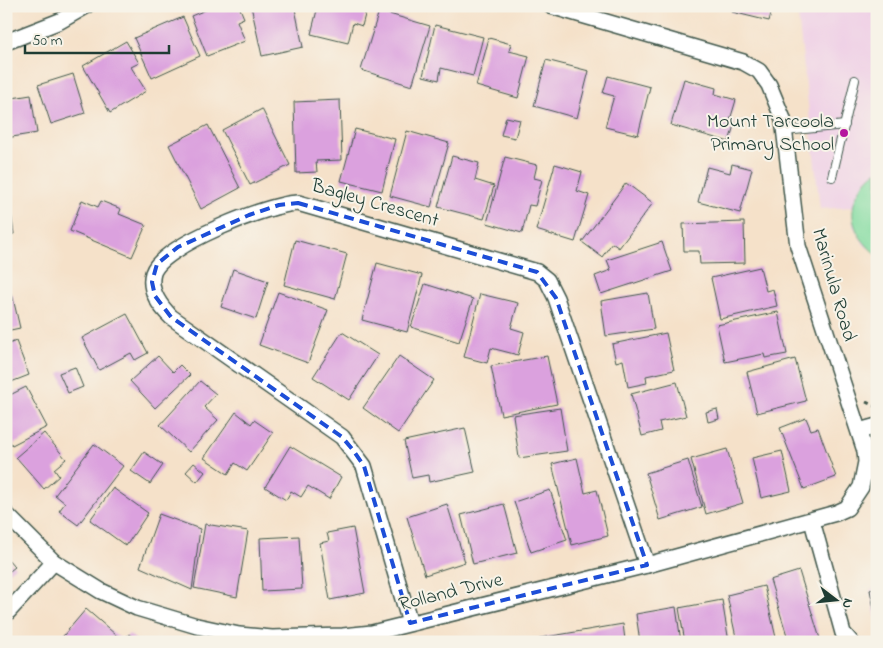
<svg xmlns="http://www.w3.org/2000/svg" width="883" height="648" font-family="'Indie Flower',sans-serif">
<rect width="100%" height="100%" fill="#f7f3e8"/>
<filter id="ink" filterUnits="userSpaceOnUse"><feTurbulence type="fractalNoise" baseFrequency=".02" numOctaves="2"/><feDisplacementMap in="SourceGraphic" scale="10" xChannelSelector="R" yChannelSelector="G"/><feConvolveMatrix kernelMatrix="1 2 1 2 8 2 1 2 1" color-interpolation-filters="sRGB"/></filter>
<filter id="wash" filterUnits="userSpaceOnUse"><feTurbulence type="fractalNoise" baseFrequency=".0096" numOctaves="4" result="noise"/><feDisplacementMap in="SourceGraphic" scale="20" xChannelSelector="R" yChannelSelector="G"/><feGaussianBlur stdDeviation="1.12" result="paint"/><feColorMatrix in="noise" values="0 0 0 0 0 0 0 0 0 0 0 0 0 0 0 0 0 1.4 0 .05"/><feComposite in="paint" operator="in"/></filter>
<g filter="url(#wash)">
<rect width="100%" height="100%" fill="#f5e1c9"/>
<path fill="#efd0e6" d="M 797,6 L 877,6 L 877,255 L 864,245 L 853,226 L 852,207 L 820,209 Z"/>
<path fill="#83dca1" stroke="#518c6a" d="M 877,171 L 877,255 C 856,238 845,216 859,191 C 865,182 868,176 877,171 Z"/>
<g id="blocks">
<g fill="#dba1de">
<path d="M 215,6 L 239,6 L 244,18 L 237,21 L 245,41 L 207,56 L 191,16 Z"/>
<path d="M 251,6 L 302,6 L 295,9 L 303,47 L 262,56 Z"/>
<path d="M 318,6 L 366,6 L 367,7 L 362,26 L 353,23 L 348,43 L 311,34 Z"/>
<path d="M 733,6 L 773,6 L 769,21 L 732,12 Z"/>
<path d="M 379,11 L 430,26 L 412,86 L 361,70 Z"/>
<path d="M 183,17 L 200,56 L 152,78 L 134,38 Z"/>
<path d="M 435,25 L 483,37 L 473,76 L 441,68 L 439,80 L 423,76 Z"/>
<path d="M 489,38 L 511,44 L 509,51 L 529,56 L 518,98 L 476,86 Z"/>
<path d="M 126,41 L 139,63 L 131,67 L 146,91 L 110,113 L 83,66 Z"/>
<path d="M 546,60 L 589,71 L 577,118 L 534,106 Z"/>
<path d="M 73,74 L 85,113 L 51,124 L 38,85 Z"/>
<path d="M 608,76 L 650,87 L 638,135 L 605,127 L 614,96 L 603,93 Z"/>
<path d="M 684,79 L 716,88 L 715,94 L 736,100 L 730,120 L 735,122 L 729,142 L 671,125 Z"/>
<path d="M 31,95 L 37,133 L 6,138 L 6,99 Z"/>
<path d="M 340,100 L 342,160 L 316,161 L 317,172 L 296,173 L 294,102 Z"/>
<path d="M 262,109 L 290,165 L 250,185 L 222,130 Z"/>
<path d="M 506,117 L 520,120 L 515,138 L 501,135 Z"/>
<path d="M 208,125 L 240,188 L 201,209 L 169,145 Z"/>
<path d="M 355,129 L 395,139 L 382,191 L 341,181 Z"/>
<path d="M 407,131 L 449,143 L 431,207 L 390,196 Z"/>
<path d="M 452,156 L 479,163 L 475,180 L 494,186 L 484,219 L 438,207 Z"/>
<path d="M 505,157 L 537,165 L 534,178 L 542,180 L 535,206 L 529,205 L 522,233 L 487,223 Z"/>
<path d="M 555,164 L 582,172 L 577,191 L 589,195 L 575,242 L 536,230 Z"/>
<path d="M 732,164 L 752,169 L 740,213 L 698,202 L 707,167 L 730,173 Z"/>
<path d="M 626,183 L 653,203 L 619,248 L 612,243 L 602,257 L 582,242 Z"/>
<path d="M 6,198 L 9,198 L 14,234 L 6,235 Z"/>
<path d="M 82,200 L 98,207 L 101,201 L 121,209 L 119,214 L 146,225 L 132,257 L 70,231 Z"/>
<path d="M 744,222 L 745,263 L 700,264 L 699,251 L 684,251 L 683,224 Z"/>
<path d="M 295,240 L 347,254 L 335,299 L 284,285 Z"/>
<path d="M 662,242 L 672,271 L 601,294 L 595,276 L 611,270 L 607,260 Z"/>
<path d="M 377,263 L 422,275 L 407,332 L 362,320 Z"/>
<path d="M 760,267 L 766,291 L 773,289 L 777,306 L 720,319 L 711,278 Z"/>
<path d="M 233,269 L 268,281 L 256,319 L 221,307 Z"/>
<path d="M 425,284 L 473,299 L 459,342 L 411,327 Z"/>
<path d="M 278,292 L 328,310 L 308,363 L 259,345 Z"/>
<path d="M 648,293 L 654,329 L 606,336 L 601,301 Z"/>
<path d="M 12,294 L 20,328 L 6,331 L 6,295 Z"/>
<path d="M 480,294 L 518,303 L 511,328 L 524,332 L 518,355 L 491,348 L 487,363 L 464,357 Z"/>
<path d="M 778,312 L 787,354 L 765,358 L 764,354 L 725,362 L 717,325 Z"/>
<path d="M 127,314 L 148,353 L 135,360 L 131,353 L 99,370 L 82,338 Z"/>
<path d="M 342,332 L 378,355 L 349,400 L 313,377 Z"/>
<path d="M 666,333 L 674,370 L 646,376 L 647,383 L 628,387 L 623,360 L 616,362 L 612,344 Z"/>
<path d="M 16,341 L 29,375 L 6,384 L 6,345 Z"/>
<path d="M 158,356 L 173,372 L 180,365 L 190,375 L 155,408 L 130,381 Z"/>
<path d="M 399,356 L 434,380 L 398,433 L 363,408 Z"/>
<path d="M 547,356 L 557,404 L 501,415 L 491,366 Z"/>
<path d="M 795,359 L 806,401 L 757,413 L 747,372 Z"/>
<path d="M 75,367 L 83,387 L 68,393 L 59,373 Z"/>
<path d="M 200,381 L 216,394 L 204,407 L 218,420 L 189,452 L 160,425 Z"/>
<path d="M 677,382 L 686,416 L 659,422 L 661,431 L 642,436 L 631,394 Z"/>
<path d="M 26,387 L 47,427 L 12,445 L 6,435 L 6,397 Z"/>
<path d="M 560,408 L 567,451 L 519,458 L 513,415 Z"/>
<path d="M 717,409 L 719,419 L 708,422 L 706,412 Z"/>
<path d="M 236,412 L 251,424 L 254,420 L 273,433 L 247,471 L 235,463 L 228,474 L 204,458 Z"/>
<path d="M 806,418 L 811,430 L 818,428 L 836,477 L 804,489 L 780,428 Z"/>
<path d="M 465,428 L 475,472 L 429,482 L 428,475 L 412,478 L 404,441 Z"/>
<path d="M 44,433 L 66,459 L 54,469 L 59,476 L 44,489 L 16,457 Z"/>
<path d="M 94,444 L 123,466 L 78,525 L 59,511 L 65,503 L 55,495 Z"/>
<path d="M 290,446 L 341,477 L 329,499 L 308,486 L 301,497 L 291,491 L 286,500 L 265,487 Z"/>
<path d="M 727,449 L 743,503 L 706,514 L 691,459 Z"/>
<path d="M 782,451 L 791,491 L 761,498 L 752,458 Z"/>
<path d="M 144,452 L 163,465 L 150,484 L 131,471 Z"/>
<path d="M 577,458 L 585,493 L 597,490 L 608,536 L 572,545 L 552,464 Z"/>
<path d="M 688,460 L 702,507 L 660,520 L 646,473 Z"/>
<path d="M 194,463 L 205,472 L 197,482 L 186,472 Z"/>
<path d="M 113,488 L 148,513 L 126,546 L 90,520 Z"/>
<path d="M 550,490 L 567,540 L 531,552 L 514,502 Z"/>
<path d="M 447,504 L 465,562 L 425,575 L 407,517 Z"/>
<path d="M 504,504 L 517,553 L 473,564 L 461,515 Z"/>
<path d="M 159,514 L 200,529 L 192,590 L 140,567 Z"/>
<path d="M 205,524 L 248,531 L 237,597 L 194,588 Z"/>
<path d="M 353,528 L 365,593 L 330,600 L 320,543 L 329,541 L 327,533 Z"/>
<path d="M 299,536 L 302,589 L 262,591 L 260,538 Z"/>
<path d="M 6,557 L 15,567 L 6,574 Z"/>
<path d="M 799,571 L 821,642 L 789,642 L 770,580 Z"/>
<path d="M 764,586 L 777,642 L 737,642 L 727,595 Z"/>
<path d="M 877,588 L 877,618 L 876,618 L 870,590 Z"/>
<path d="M 722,600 L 729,642 L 685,642 L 679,608 Z"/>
<path d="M 676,607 L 681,642 L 640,642 L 636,614 Z"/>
<path d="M 86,609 L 123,641 L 129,634 L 138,642 L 58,642 Z"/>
<path d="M 623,624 L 625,640 L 617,642 L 540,642 L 540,638 Z"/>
</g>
</g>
</g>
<g filter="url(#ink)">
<use href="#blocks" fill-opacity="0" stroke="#3f564a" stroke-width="1"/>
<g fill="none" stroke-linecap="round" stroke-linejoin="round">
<g stroke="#3f564a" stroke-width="10">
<g id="service">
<path d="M 785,131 L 845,125"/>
<path d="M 832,177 L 855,80"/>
</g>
</g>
<g stroke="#3f564a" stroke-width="18">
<g id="minor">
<path d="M 6,42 L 60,21 L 86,6"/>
<path d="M 859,431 L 877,426"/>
<path d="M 6,514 L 54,562 L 101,591 L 137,608 L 197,626 L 239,635 L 272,638 L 343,636 L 372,633 L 647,565 L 836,513 L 847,508 L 861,487 L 866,462 L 865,451 L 798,246 L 783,119 L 769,85 L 759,71 L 743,62 L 551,6"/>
<path d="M 812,521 L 843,633 L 851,642"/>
<path d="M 6,614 L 54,562"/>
<path d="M 410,623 L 364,466 L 342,437 L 171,317 C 160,306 148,290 153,273 C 161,246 270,203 298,203 L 537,272 L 547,280 L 556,298 L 647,565"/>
</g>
</g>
<path stroke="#3f564a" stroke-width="3" stroke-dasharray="4 4" stroke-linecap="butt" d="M 866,402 L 877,407"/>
<use href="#service" stroke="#fff" stroke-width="8"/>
<use href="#minor" stroke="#fff" stroke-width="15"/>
</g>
</g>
<path fill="none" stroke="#1d4ed8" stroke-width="4" stroke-dasharray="10 6" stroke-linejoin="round" d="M 298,203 L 537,272 L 556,298 L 647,565 L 410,623 L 364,466 L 353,450 L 342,437 L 171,317 L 155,296 L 152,282 L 157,264 L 178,247 L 249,215 L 279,205 Z"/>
<circle fill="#b5179e" stroke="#f7f3e8" stroke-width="2" cx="844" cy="133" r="5"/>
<g text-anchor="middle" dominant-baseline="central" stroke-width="4" stroke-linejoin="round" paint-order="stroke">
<g font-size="20" fill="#1f3d34" stroke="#f7f3e8" text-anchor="end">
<text x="834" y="122">Mount Tarcoola<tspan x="834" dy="23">Primary School</tspan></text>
</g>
<g font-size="20" fill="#1f3d34" stroke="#f7f3e8">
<text transform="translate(375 204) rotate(16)">Bagley Crescent</text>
<text transform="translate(833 285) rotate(74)">Marinula Road</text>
<text transform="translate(451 593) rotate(-14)">Rolland Drive</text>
</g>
</g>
<rect width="883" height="648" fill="none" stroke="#f7f3e8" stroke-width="25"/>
<g transform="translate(836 600) rotate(106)" stroke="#f7f3e8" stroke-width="4" paint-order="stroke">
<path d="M0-4L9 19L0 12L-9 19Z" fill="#1f3d34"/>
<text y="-8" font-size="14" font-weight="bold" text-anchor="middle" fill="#1f3d34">N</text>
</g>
<path d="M25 45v8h144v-8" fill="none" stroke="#1f3d34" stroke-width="2.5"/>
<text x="32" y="45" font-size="15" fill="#1f3d34" stroke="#f7f3e8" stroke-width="4" paint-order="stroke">50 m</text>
</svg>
